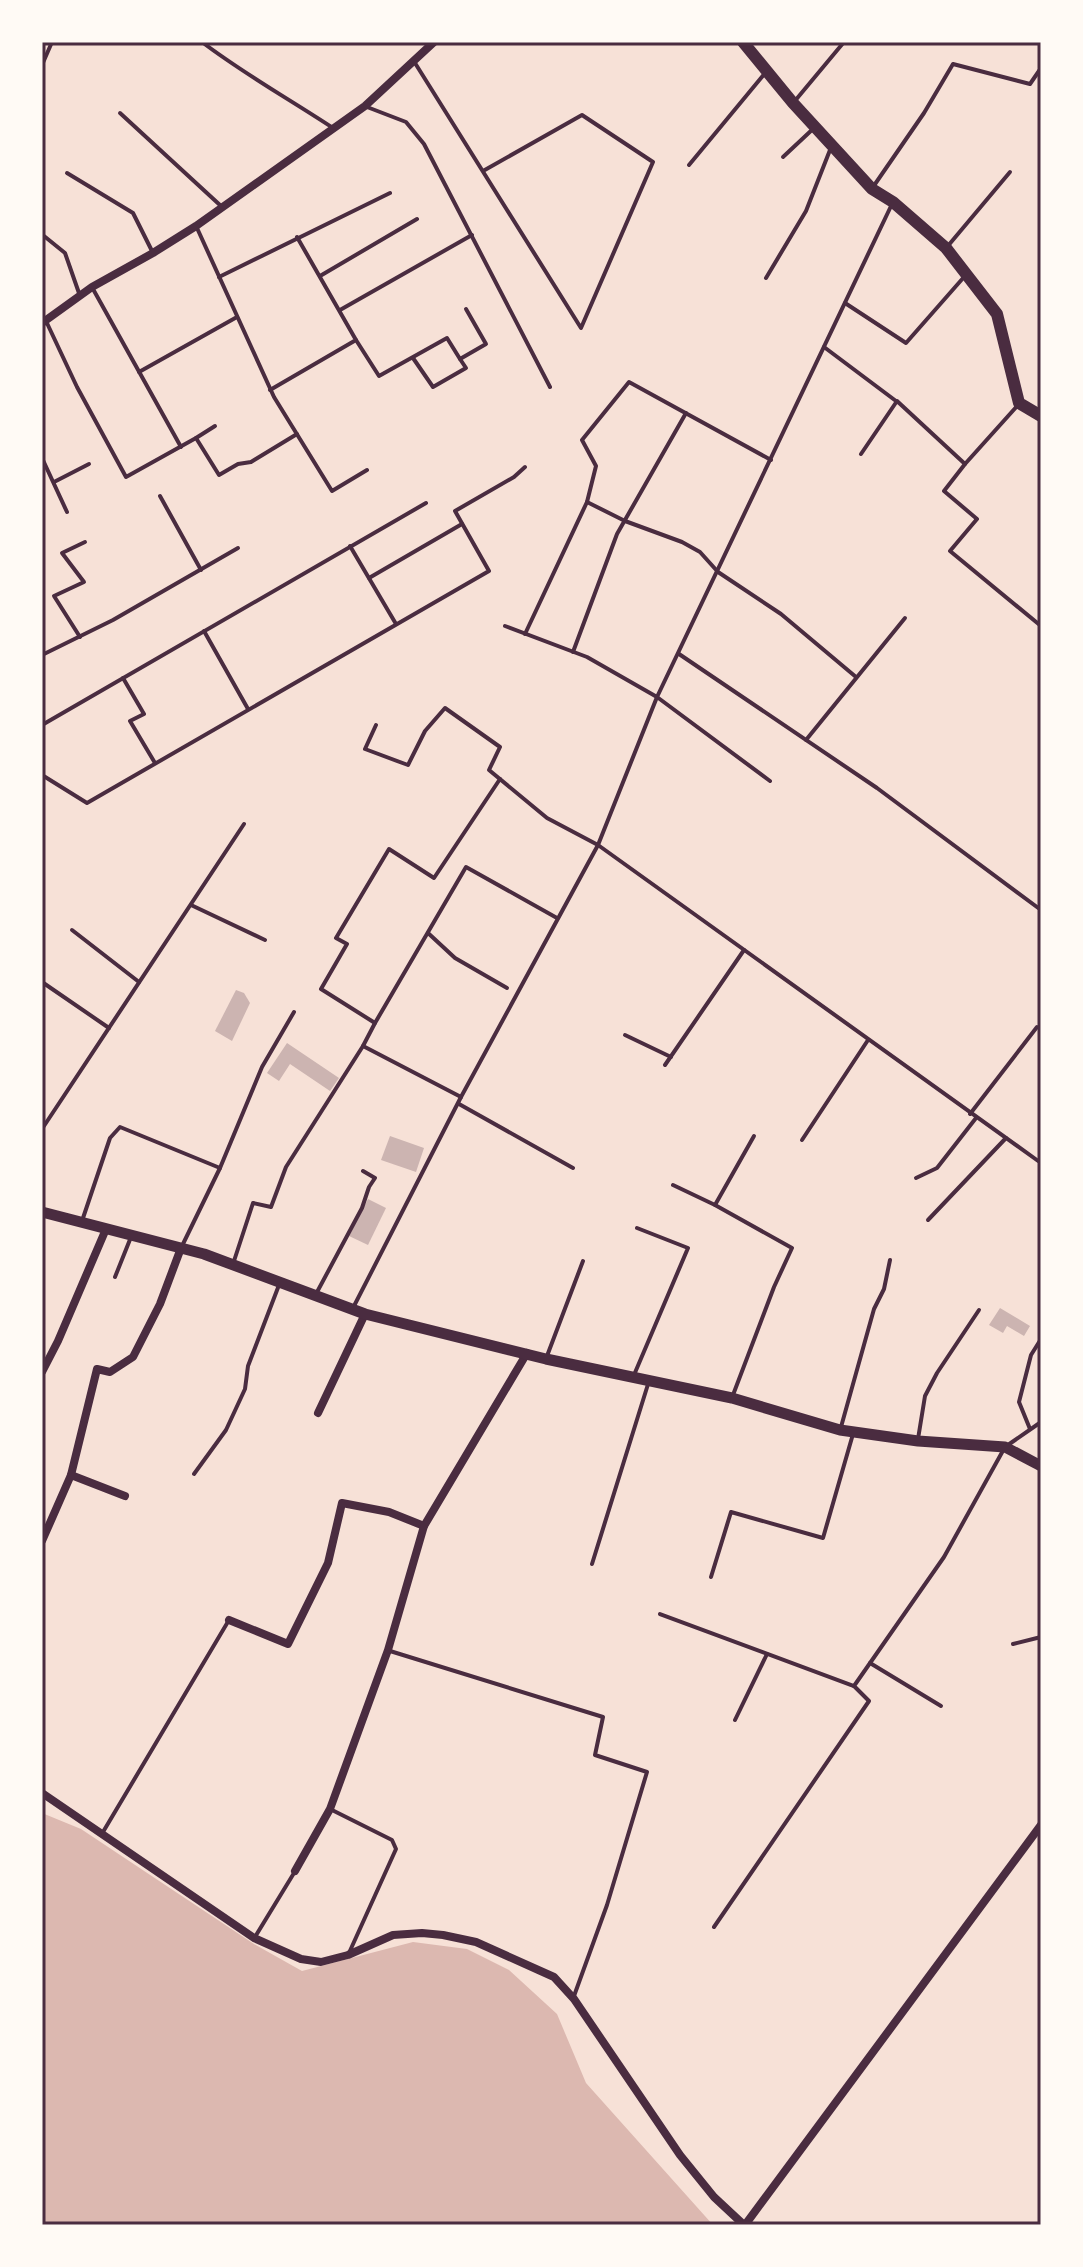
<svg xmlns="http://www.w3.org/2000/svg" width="1083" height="2267" font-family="Arial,sans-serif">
<rect width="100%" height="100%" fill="#f7e1d7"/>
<path fill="#dcb8b0" d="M 42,1813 L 81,1829 L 254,1944 L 302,1971 L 413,1942 L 467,1949 L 509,1970 L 557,2014 L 586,2083 L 713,2225 L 42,2225 Z"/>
<g fill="#ccb4b1">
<path d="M 236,990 L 244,993 L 250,1003 L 232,1041 L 215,1031 Z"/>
<path d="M 287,1043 L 339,1078 L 330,1091 L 290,1064 L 279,1081 L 267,1073 Z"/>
<path d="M 390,1136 L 424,1148 L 416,1172 L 381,1160 Z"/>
<path d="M 368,1199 L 386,1208 L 368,1245 L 349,1236 Z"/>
<path d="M 1000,1308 L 1030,1326 L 1024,1336 L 1007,1326 L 1003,1333 L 989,1325 Z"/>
</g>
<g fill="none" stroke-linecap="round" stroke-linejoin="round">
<g stroke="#4a2c40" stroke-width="4">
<path d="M 202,42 C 244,74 289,99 333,128"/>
<path d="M 415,63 L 581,328 L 653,162 L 582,115 L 483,171"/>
<path d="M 42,65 L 52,42"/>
<path d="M 794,102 L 844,42"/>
<path d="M 367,107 L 406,122 L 424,144 L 550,387"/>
<path d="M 120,113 L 221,206"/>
<path d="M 783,157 L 814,128"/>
<path d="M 689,165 L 766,72"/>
<path d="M 67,173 L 133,213 L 152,251"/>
<path d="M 873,187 L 924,113 L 953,64 L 1030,84 L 1041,68"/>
<path d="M 197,228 L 274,397 L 332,491 L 367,470"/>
<path d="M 44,236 L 65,253 L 80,296"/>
<path d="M 947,247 L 1010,172"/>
<path d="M 320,276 L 417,219"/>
<path d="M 219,277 L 390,193"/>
<path d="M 766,278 L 806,211 L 830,150"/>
<path d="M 93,289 L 181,447"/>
<path d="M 845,303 L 906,343 L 964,277"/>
<path d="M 340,310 L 472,235"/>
<path d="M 46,321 L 77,387 L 126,477 L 196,438 L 219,475 L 238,464 L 251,462 L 297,434"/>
<path d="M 356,340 L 379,376 L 447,338 L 460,359 L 486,344 L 466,309"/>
<path d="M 824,347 L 896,401"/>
<path d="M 413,358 L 433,387 L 466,368 L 460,359"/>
<path d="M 139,372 L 237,317"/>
<path d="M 270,390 L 356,340 L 297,237"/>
<path d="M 196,438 L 215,426"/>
<path d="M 861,454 L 897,401 L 965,464 L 1018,405"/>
<path d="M 42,458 L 67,512"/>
<path d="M 965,464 L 944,491 L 977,519 L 950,551 L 1041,626"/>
<path d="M 54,482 L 89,464"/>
<path d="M 160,496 L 201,570"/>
<path d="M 587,502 L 625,521 L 682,542 L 700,552 L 718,572 L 781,614 L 856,677"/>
<path d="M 350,546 L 396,624"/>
<path d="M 369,578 L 462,524"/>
<path d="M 505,626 L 587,657 L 657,697 L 770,781"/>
<path d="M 204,631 L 248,709"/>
<path d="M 525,634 L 587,502 L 596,466 L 582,440 L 629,382 L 771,460"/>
<path d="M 80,637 L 54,596 L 84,582 L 62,553 L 85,542"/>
<path d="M 573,652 L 617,534 L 686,413"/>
<path d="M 679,654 L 877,788 L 1041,910"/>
<path d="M 42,655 L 113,620 L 238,548"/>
<path d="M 123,678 L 144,714 L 130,721 L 155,763"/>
<path d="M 42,725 L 426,503"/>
<path d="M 376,725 L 365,749 L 408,765 L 425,731 L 445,708 L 500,747 L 489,770 L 547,818 L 598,845 L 1041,1163"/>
<path d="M 806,740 L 905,618"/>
<path d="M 42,775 L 87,803 L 489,571 L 455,511 L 514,477 L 525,467"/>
<path d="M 191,905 L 265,940"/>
<path d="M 72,930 L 139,982"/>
<path d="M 428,933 L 455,958 L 507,988"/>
<path d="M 42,982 L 109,1028"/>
<path d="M 375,1023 L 321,989 L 347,944 L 336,938 L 389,849 L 434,878 L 500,779"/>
<path d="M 625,1035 L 671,1057"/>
<path d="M 665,1065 L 744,950"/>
<path d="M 461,1097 L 363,1046 L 375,1023 L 466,867 L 557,918"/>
<path d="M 459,1104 L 573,1168"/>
<path d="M 970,1114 L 1037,1027"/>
<path d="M 42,1129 L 244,824"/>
<path d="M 802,1140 L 868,1040"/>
<path d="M 916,1178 L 937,1168 L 976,1118"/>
<path d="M 673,1185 L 715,1205 L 792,1248 L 774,1287 L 733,1395"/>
<path d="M 715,1205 L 754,1136"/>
<path d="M 928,1220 L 1006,1138"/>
<path d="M 82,1221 L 110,1138 L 120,1127 L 220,1168"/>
<path d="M 182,1246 L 220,1168 L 262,1067 L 294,1012"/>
<path d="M 233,1264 L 253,1203 L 271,1207 L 286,1167 L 363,1046"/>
<path d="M 115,1277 L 131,1237"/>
<path d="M 316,1294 L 362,1208 L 369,1187 L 375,1178 L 363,1171"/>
<path d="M 354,1306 L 461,1097 L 598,845 L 657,697 L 892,204"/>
<path d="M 547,1356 L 583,1261"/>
<path d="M 634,1375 L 688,1248 L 637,1228"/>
<path d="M 841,1427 L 874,1309 L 884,1289 L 890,1260"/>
<path d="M 1030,1429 L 1019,1402 L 1031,1355 L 1041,1339"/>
<path d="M 918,1439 L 925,1396 L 937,1373 L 979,1310"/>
<path d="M 194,1474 L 226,1430 L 245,1389 L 248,1366 L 279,1285"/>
<path d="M 592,1564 L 649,1381"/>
<path d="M 711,1577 L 731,1512 L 823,1538 L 853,1434"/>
<path d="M 660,1614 L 854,1686"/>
<path d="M 1013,1644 L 1041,1637"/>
<path d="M 390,1651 L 603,1717 L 595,1755 L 647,1772 L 607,1905 L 574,1996"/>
<path d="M 870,1663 L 941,1706"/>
<path d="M 735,1720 L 767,1654"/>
<path d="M 330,1809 L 392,1840 L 396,1849 L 349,1953"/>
<path d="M 103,1832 L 229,1620"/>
<path d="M 714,1927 L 869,1701 L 854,1686 L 944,1557 L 1005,1447 L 1041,1422"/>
<path d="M 255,1937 L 294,1873"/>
</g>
<g stroke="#4a2c40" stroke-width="8">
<path d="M 42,323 L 92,287 L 153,253 L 196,226 L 365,106 L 434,42"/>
<path d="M 42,1372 L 58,1341 L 106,1229"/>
<path d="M 318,1413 L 365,1314"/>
<path d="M 71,1475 L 125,1496"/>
<path d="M 42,1541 L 71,1475 L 97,1369 L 110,1372 L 133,1357 L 160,1304 L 181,1248"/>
<path d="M 229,1620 L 288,1644 L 328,1563 L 342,1503 L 389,1512 L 424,1526"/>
<path d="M 42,1793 L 254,1938 L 301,1959 L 321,1962 L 348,1955 L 393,1935 L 422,1933 L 443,1935 L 476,1942 L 554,1977 L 574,1999 L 680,2155 L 714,2197 L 744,2225"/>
<path d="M 295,1871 L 330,1809 L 388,1650 L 424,1526 L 527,1353"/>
<path d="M 745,2225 L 1041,1825"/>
</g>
<path stroke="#4a2c40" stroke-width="11" d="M 42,1212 L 204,1254 L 365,1314 L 546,1359 L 732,1398 L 840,1430 L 918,1441 L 1005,1447 L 1041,1466"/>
<path stroke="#4a2c40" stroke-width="12" d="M 743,42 L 793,103 L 872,189 L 893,202 L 946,248 L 997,314 L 1019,403 L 1041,416"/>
</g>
<rect width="1083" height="2267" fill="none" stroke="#fffaf5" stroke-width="88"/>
<rect x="44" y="44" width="995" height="2179" fill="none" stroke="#4a2c40" stroke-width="3"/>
</svg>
